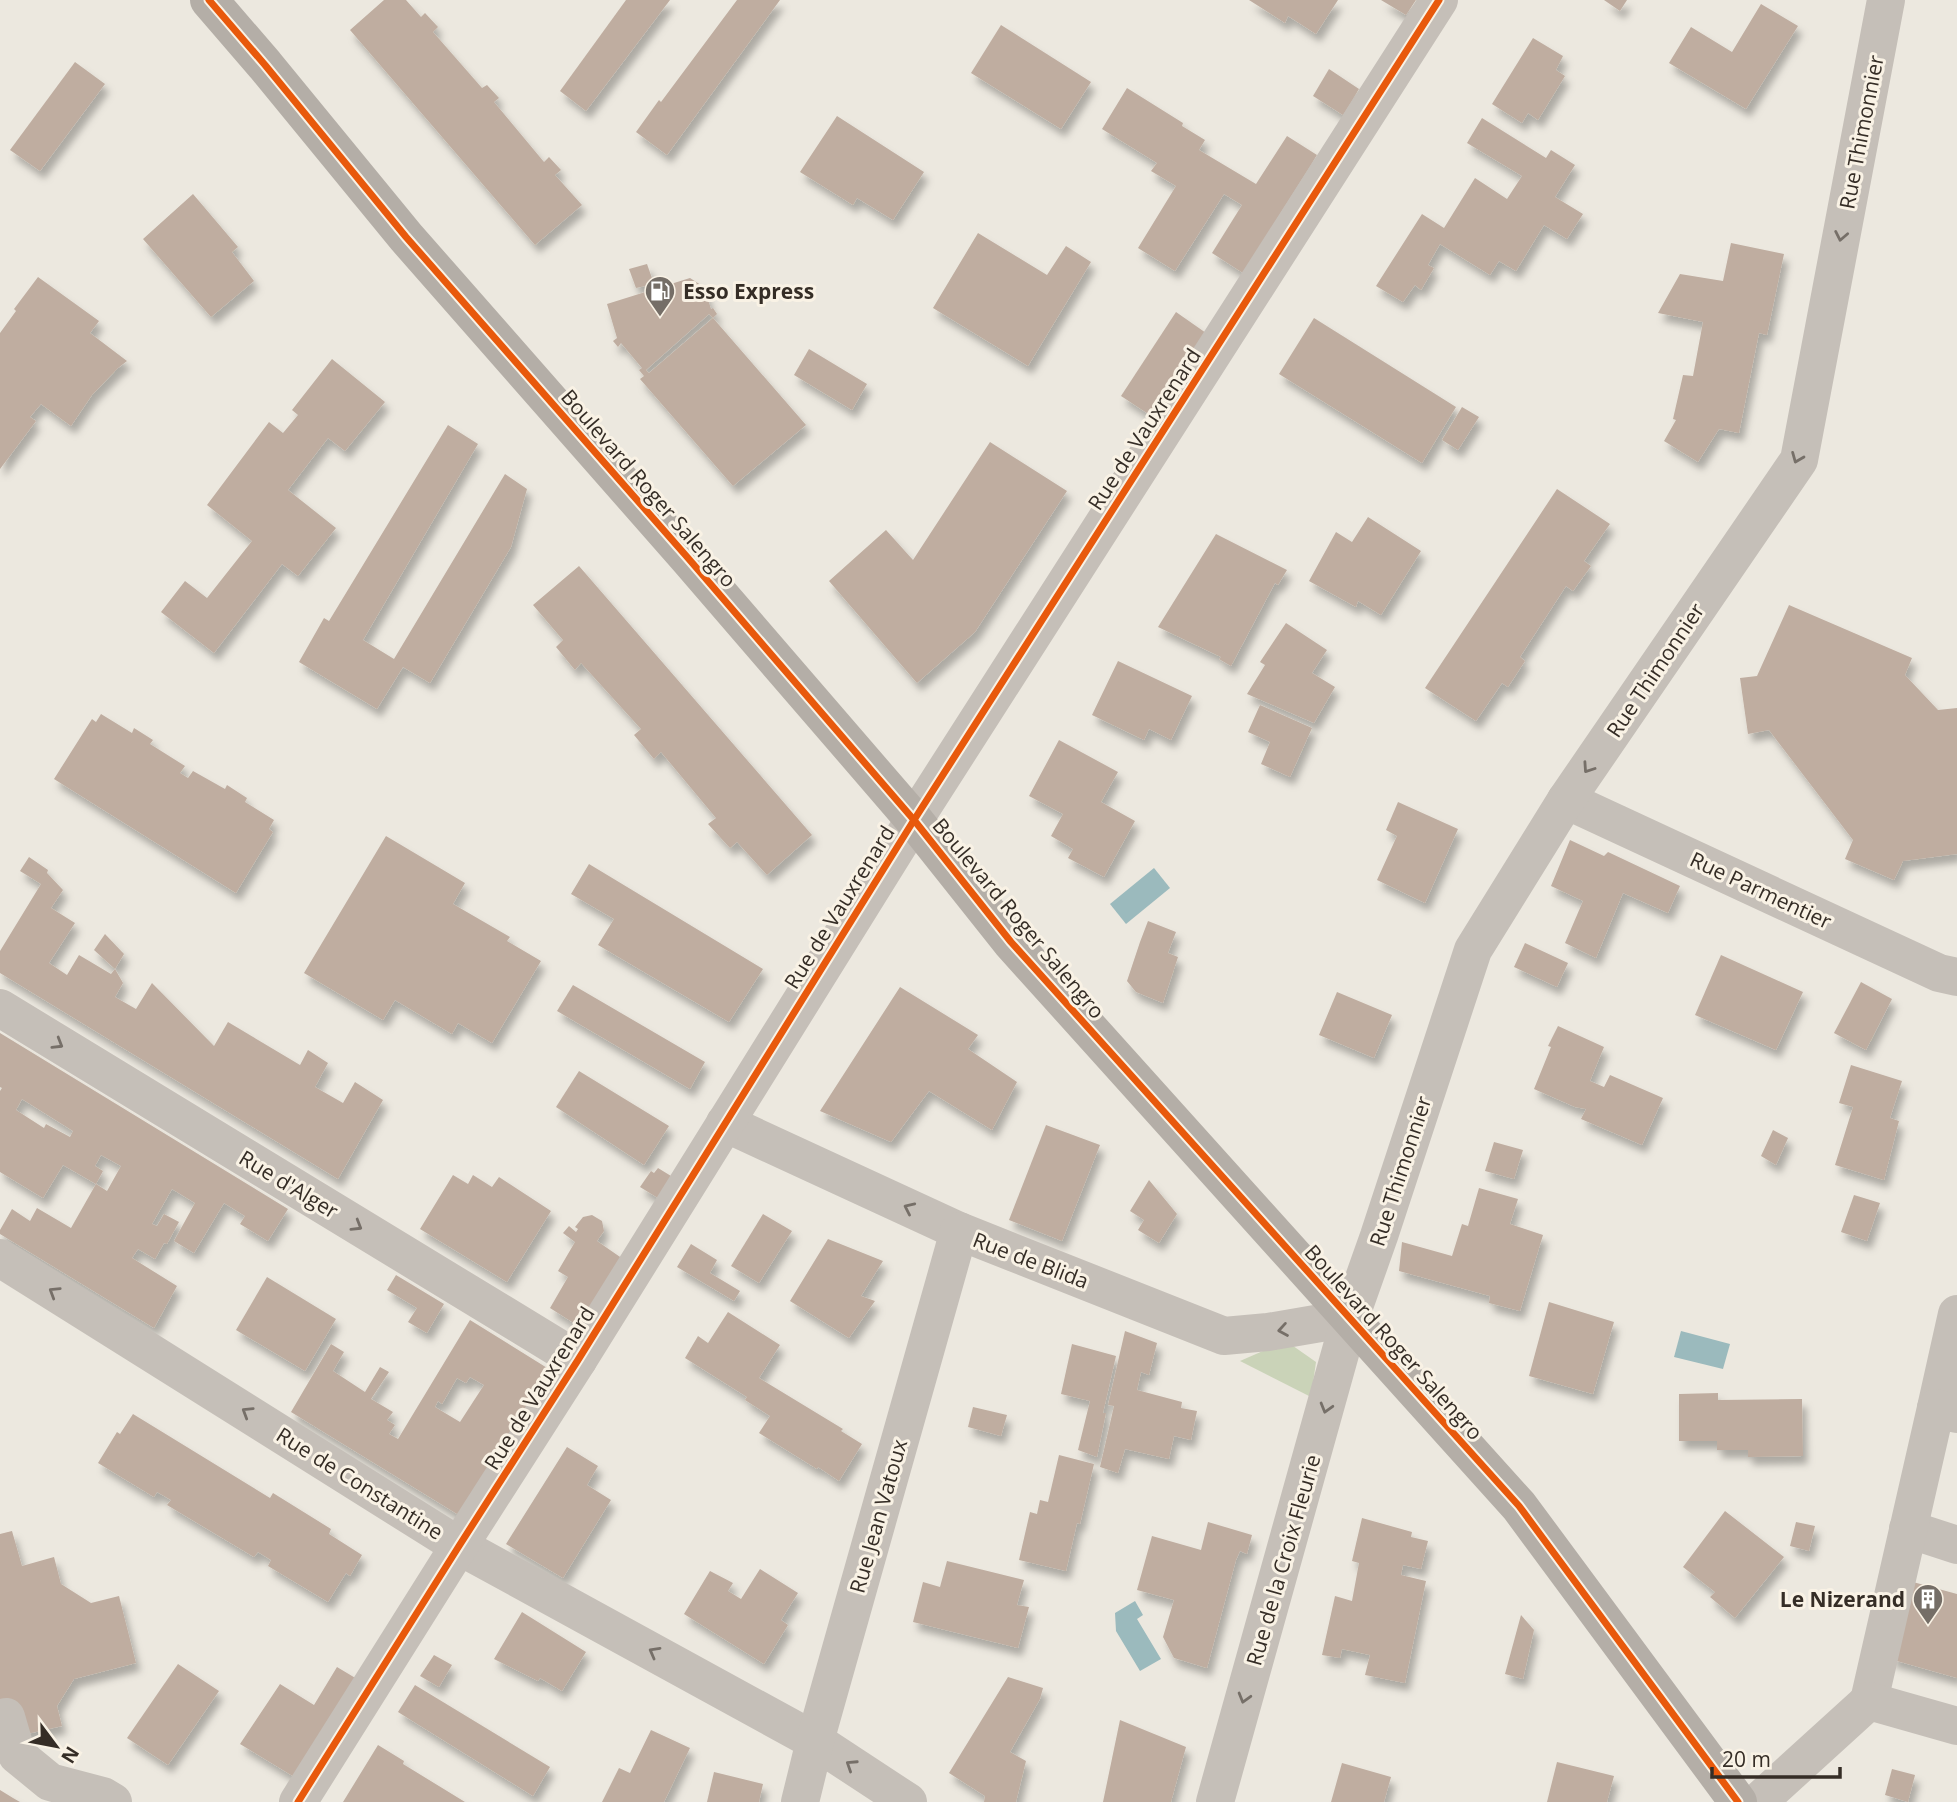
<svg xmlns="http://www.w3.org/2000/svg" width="1957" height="1802" font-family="'Open Sans',sans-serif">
<defs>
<filter id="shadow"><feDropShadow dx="4.5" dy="8" stdDeviation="3.5" flood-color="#0004"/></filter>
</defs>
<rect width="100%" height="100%" fill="#ece8df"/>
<path fill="#cad3b8" d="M 1286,1341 L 1316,1362 L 1311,1397 L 1240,1361 Z"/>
<g fill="#9bbabd">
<path d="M 1154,868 L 1170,888 L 1126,924 L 1110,904 Z"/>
<path d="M 1681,1331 L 1730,1344 L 1723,1369 L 1674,1357 Z"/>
<path d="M 1135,1601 L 1143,1615 L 1137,1619 L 1161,1659 L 1140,1671 L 1116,1631 L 1115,1613 Z"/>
</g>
<g fill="#bfada0" fill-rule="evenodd" filter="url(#shadow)">
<path d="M 384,0 L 406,0 L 421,17 L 425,13 L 438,27 L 433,32 L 482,88 L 487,85 L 499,98 L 494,102 L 544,162 L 549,157 L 561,170 L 555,175 L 582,205 L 535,245 L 350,30 Z"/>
<path d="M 626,0 L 670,0 L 586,111 L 560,91 Z"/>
<path d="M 737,0 L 780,0 L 667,155 L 636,132 L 659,100 L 661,102 Z"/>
<path d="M 1249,0 L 1338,0 L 1316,34 L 1288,16 L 1285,23 Z"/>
<path d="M 1381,0 L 1416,0 L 1406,15 Z"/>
<path d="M 1604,0 L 1627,0 L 1620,11 Z"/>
<path d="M 1761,4 L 1798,26 L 1746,109 L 1669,63 L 1691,27 L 1732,52 Z"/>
<path d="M 1001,25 L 1091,82 L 1061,129 L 971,73 Z"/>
<path d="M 1533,38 L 1563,56 L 1556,70 L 1565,76 L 1538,120 L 1528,113 L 1522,123 L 1492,104 Z"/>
<path d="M 75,62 L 105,84 L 40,171 L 10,150 Z"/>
<path d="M 1329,69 L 1359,89 L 1343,115 L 1313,96 Z"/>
<path d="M 1127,88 L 1183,123 L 1182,126 L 1205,140 L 1199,150 L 1256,184 L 1287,136 L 1317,155 L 1243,273 L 1212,253 L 1242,205 L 1224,194 L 1175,271 L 1138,248 L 1176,186 L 1151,171 L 1157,163 L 1102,129 Z"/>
<path d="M 837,116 L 924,172 L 893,220 L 857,198 L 853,205 L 800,172 Z"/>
<path d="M 1482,118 L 1546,158 L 1551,150 L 1575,165 L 1555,197 L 1583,214 L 1567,239 L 1544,225 L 1516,271 L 1499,261 L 1490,275 L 1440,244 L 1428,265 L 1434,268 L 1421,290 L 1415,285 L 1403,302 L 1376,286 L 1422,214 L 1444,228 L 1475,178 L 1507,199 L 1522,176 L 1467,143 Z"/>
<path d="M 193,194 L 238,247 L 232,252 L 254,281 L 211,317 L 143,239 Z"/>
<path d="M 978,233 L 1047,275 L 1066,246 L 1091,262 L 1028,366 L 933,308 Z"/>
<path d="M 1731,243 L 1784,254 L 1767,335 L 1759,333 L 1739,433 L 1719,429 L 1698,462 L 1664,441 L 1676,420 L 1673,419 L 1683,375 L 1693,376 L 1703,322 L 1658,313 L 1680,274 L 1723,281 Z"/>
<path d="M 647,264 L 654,284 L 636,288 L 629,269 Z"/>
<path d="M 38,277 L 99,321 L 90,333 L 127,361 L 118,368 L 92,395 L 71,426 L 41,404 L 30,417 L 36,421 L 0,469 L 0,333 L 16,311 L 14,309 Z"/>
<path d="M 690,278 L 704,287 L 711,309 L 713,308 L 717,314 L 713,318 L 806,425 L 733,486 L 640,379 L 644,376 L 639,370 L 642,368 L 621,343 L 618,347 L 613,341 L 617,338 L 607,304 ZM 709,314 L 713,318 L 649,373 L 646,370 Z"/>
<path d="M 1176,312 L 1206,333 L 1153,417 L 1121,396 Z"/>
<path d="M 1314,318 L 1456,407 L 1422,463 L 1279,374 Z"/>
<path d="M 809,349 L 867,384 L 852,410 L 794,375 Z"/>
<path d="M 332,359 L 385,402 L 345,451 L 328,438 L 288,490 L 336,528 L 298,576 L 282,564 L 214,653 L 161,612 L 185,581 L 207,598 L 252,541 L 207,505 L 269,422 L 283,433 L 298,415 L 292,410 Z"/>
<path d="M 1462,407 L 1479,417 L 1458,450 L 1442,440 Z"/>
<path d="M 448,425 L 478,444 L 363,640 L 394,659 L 505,474 L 527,489 L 511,547 L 430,683 L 403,667 L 377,709 L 299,662 L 324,618 L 329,621 Z"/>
<path d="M 990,442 L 1067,491 L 975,632 L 917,683 L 829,581 L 886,530 L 913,560 Z"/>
<path d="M 1557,489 L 1610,524 L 1584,561 L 1591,566 L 1573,591 L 1566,586 L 1520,657 L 1525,661 L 1508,687 L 1502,683 L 1476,721 L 1425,688 Z"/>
<path d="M 1368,517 L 1421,551 L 1381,615 L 1358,601 L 1356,607 L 1309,581 L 1336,532 L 1352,542 Z"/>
<path d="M 1216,534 L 1287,570 L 1278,585 L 1275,583 L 1231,666 L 1219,659 L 1221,657 L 1158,627 Z"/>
<path d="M 579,566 L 812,835 L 767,875 L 737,842 L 730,848 L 708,824 L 716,818 L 661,752 L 654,759 L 634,735 L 641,729 L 581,663 L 575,670 L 556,647 L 563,640 L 533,605 Z"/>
<path d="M 1789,605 L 1912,658 L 1905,675 L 1938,710 L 1957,708 L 1957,854 L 1903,861 L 1894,880 L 1845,859 L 1853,840 L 1769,730 L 1748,734 L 1740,678 L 1757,676 Z"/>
<path d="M 1286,623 L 1327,650 L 1312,673 L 1335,687 L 1314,723 L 1247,694 L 1265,665 L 1260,662 Z"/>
<path d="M 1118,661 L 1192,696 L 1171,740 L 1149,729 L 1144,740 L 1092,715 Z"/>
<path d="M 1260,705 L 1312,728 L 1290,777 L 1261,764 L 1270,742 L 1248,732 Z"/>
<path d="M 101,714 L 132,733 L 134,728 L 153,740 L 150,744 L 185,766 L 180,773 L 188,778 L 193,771 L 225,789 L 227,785 L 247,798 L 245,802 L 274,820 L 269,829 L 273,832 L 236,893 L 54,779 L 92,719 L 96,722 Z"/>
<path d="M 1059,740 L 1118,772 L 1101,802 L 1135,821 L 1104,877 L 1068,858 L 1073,849 L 1051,836 L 1063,814 L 1029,796 Z"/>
<path d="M 1398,802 L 1458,829 L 1425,903 L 1377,880 L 1397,836 L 1386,830 Z"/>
<path d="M 386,836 L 465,883 L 453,904 L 510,937 L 507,941 L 541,961 L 492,1043 L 458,1023 L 452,1034 L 395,1000 L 383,1020 L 304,973 Z"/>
<path d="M 1570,840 L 1604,856 L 1608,852 L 1680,886 L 1668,913 L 1623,893 L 1596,958 L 1565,943 L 1583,901 L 1551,886 Z"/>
<path d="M 29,857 L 48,870 L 47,873 L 63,890 L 51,908 L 75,923 L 49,963 L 67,975 L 79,955 L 111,974 L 115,969 L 123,983 L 115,997 L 136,1009 L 152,983 L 214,1046 L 228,1022 L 300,1065 L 308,1050 L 328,1063 L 315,1087 L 343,1103 L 355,1082 L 383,1100 L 338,1179 L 0,973 L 0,951 L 41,884 L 20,871 Z"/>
<path d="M 589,864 L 763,969 L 729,1022 L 598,945 L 614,919 L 571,894 Z"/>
<path d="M 1148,921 L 1176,932 L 1168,953 L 1178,957 L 1163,1003 L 1136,992 L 1127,981 L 1140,942 Z"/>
<path d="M 105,934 L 124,954 L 115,969 L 94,950 Z"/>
<path d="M 1525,943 L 1568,963 L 1557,987 L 1514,967 Z"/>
<path d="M 1721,955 L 1803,992 L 1776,1050 L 1695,1015 Z"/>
<path d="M 1861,982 L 1892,999 L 1866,1050 L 1834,1033 Z"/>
<path d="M 573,985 L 705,1062 L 690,1089 L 557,1011 Z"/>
<path d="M 900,987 L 978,1035 L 968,1049 L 1017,1082 L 992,1130 L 929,1091 L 891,1142 L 820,1111 Z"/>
<path d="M 1337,992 L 1392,1015 L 1374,1058 L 1319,1035 Z"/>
<path d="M 1558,1026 L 1604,1047 L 1590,1081 L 1604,1087 L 1610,1075 L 1663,1098 L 1642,1145 L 1581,1119 L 1586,1109 L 1575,1107 L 1534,1089 L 1551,1047 L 1548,1046 Z"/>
<path d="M 0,1033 L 288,1209 L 268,1241 L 240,1224 L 245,1216 L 224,1203 L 194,1253 L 174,1241 L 195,1203 L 172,1189 L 152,1224 L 157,1226 L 164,1214 L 179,1222 L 167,1244 L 164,1243 L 155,1259 L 138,1249 L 132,1258 L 177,1286 L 154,1328 L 0,1234 L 0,1230 L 12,1209 L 30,1221 L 37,1208 L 71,1228 L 96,1184 L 107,1191 L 121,1166 L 101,1155 L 95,1166 L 103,1171 L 96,1184 L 63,1165 L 43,1198 L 0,1172 L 0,1091 L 2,1088 L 0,1087 ZM 22,1099 L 73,1131 L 70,1137 L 46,1124 L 44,1128 L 16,1110 Z"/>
<path d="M 1851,1065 L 1902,1081 L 1890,1118 L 1899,1121 L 1884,1180 L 1835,1165 L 1853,1107 L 1839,1103 Z"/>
<path d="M 579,1071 L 669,1126 L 644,1165 L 556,1107 Z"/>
<path d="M 1046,1125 L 1100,1145 L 1062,1241 L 1009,1220 Z"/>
<path d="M 1773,1130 L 1788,1138 L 1776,1165 L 1761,1156 Z"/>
<path d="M 1494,1142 L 1523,1150 L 1514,1179 L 1485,1171 Z"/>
<path d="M 658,1168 L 671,1176 L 658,1198 L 640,1187 L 651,1171 L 654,1173 Z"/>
<path d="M 453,1175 L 468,1184 L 473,1175 L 492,1187 L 499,1177 L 551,1211 L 507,1282 L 420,1229 Z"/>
<path d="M 1149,1180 L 1177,1214 L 1159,1243 L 1138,1230 L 1144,1220 L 1130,1211 Z"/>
<path d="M 1479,1188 L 1518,1199 L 1510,1224 L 1543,1235 L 1520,1311 L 1489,1303 L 1490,1296 L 1399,1271 L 1402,1242 L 1452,1256 L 1462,1224 L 1468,1226 Z"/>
<path d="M 1854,1195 L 1880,1203 L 1867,1241 L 1841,1232 Z"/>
<path d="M 763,1214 L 792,1231 L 759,1283 L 731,1266 Z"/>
<path d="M 592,1215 L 602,1221 L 604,1231 L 597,1241 L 623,1259 L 580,1327 L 550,1308 L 568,1277 L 558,1271 L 575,1242 L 563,1233 L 569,1226 L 576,1232 L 578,1229 L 575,1227 L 583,1217 Z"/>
<path d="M 828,1239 L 883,1261 L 861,1296 L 875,1301 L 849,1338 L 790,1301 Z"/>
<path d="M 691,1244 L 717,1260 L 710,1273 L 740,1291 L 734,1301 L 677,1267 Z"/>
<path d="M 396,1275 L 444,1304 L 427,1333 L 408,1322 L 417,1308 L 387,1290 Z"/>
<path d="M 267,1277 L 336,1319 L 305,1371 L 236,1330 Z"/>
<path d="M 1549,1302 L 1614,1322 L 1593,1394 L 1529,1376 Z"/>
<path d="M 728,1312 L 780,1345 L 759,1378 L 843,1429 L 841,1431 L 862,1444 L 839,1481 L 818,1467 L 817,1469 L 759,1433 L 770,1416 L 745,1400 L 747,1397 L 685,1358 L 698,1336 L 708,1343 Z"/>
<path d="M 470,1320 L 552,1371 L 462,1517 L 291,1412 L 331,1344 L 344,1352 L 333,1371 L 365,1392 L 380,1367 L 389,1372 L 371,1399 L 393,1412 L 387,1420 L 395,1425 L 389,1434 L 398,1439 ZM 470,1377 L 484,1385 L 460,1422 L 435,1407 L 438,1401 L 442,1404 L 457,1378 L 466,1383 Z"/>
<path d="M 1125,1331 L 1157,1343 L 1149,1375 L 1141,1372 L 1137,1390 L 1182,1402 L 1181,1408 L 1197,1411 L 1191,1440 L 1174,1436 L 1169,1459 L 1125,1449 L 1118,1473 L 1100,1467 L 1114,1406 L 1108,1405 Z"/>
<path d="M 1072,1344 L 1116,1356 L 1103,1413 L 1106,1413 L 1097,1457 L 1078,1450 L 1090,1401 L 1061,1394 Z"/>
<path d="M 1718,1393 L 1718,1400 L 1802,1399 L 1803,1456 L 1748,1457 L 1748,1450 L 1717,1450 L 1717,1441 L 1679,1441 L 1679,1394 Z"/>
<path d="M 973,1407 L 1007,1415 L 1001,1436 L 968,1427 Z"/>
<path d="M 133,1414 L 270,1498 L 273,1493 L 331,1529 L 329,1534 L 362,1555 L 350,1576 L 346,1573 L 328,1602 L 268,1566 L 271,1560 L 258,1552 L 254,1557 L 167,1505 L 171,1500 L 157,1492 L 154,1497 L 98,1463 L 117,1432 L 120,1434 Z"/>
<path d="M 567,1447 L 598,1466 L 587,1485 L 611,1500 L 563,1578 L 506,1544 Z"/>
<path d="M 1059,1455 L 1094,1464 L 1080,1524 L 1077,1523 L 1066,1571 L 1019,1560 L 1030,1512 L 1037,1514 L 1040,1500 L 1048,1502 Z"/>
<path d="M 1725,1511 L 1784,1557 L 1735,1618 L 1710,1597 L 1715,1592 L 1683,1567 Z"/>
<path d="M 1362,1518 L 1412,1532 L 1411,1537 L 1428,1541 L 1421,1569 L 1403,1565 L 1401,1575 L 1426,1581 L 1405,1683 L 1365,1675 L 1370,1655 L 1342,1649 L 1340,1658 L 1322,1655 L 1335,1596 L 1352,1601 L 1359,1563 L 1352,1561 Z"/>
<path d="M 1208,1522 L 1252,1535 L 1247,1554 L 1240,1551 L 1236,1560 L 1207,1668 L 1174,1658 L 1163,1637 L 1174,1600 L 1137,1590 L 1152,1536 L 1201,1550 Z"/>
<path d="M 1796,1522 L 1815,1526 L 1809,1551 L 1790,1546 Z"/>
<path d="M 12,1531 L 22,1566 L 54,1557 L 61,1584 L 91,1603 L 119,1596 L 136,1663 L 74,1679 L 57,1706 L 62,1726 L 27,1734 L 0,1719 L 0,1534 Z"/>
<path d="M 947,1561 L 1024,1580 L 1017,1605 L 1029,1607 L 1018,1648 L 913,1622 L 923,1582 L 940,1587 Z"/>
<path d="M 760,1569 L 798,1593 L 781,1620 L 788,1625 L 764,1664 L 684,1614 L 710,1571 L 733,1583 L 728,1591 L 741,1599 Z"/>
<path d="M 1913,1582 L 1957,1594 L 1957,1678 L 1890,1659 Z"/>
<path d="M 522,1612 L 586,1652 L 562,1691 L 540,1678 L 538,1681 L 494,1659 Z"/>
<path d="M 1521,1615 L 1534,1630 L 1523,1679 L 1505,1674 Z"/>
<path d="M 434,1655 L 452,1665 L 439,1687 L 420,1676 Z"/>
<path d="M 178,1664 L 219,1691 L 168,1765 L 127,1738 Z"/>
<path d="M 337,1667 L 357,1679 L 296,1778 L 240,1744 L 280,1684 L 314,1705 Z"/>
<path d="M 1008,1677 L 1043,1688 L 1040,1699 L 1010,1752 L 1026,1761 L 1016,1802 L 984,1802 L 985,1796 L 949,1773 Z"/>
<path d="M 415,1685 L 550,1767 L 533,1796 L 398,1712 Z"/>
<path d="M 1120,1720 L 1186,1747 L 1171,1802 L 1103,1802 Z"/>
<path d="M 651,1730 L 690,1748 L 664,1802 L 602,1802 L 619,1768 L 630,1773 Z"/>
<path d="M 378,1745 L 404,1761 L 403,1764 L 465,1802 L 343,1802 Z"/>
<path d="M 1557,1762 L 1614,1776 L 1607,1802 L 1547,1802 Z"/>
<path d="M 1342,1763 L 1391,1777 L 1384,1802 L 1331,1802 Z"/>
<path d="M 1892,1769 L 1915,1775 L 1908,1802 L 1885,1795 Z"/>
<path d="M 714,1772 L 763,1784 L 759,1802 L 707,1802 Z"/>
<path d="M 0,1790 L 13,1798 L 20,1802 L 0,1802 Z"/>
</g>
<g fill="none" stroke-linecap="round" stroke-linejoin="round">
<g stroke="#c5bfb8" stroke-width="38">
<path d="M 1566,800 L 1939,973 L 1957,977"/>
<path d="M 0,1008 L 578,1360"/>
<path d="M 725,1123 L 959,1231 L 1224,1336 L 1268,1332 L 1350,1318"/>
<path d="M 0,1258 L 459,1546 L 815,1741 L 908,1802"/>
<path d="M 1936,1408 L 1957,1314"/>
<path d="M 1908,1529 L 1957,1545"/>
<path d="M 1869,1701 L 1936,1408 L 1957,1414"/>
<path d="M 6,1717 L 17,1755 L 50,1782 L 103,1796 L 113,1802"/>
<path d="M 298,1802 L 459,1546 L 578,1360 L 914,820 L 1439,0"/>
<path d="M 800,1802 L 815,1741 L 959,1231"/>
<path d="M 1215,1802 L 1350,1318 L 1379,1236 L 1473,950 L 1566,800 L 1799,460 L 1886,0"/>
<path d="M 1758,1802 L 1869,1701 L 1957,1726"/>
</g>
<path stroke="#b4aea7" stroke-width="38" d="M 209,0 L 265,65 L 406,237 L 688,558 L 914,820 L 1011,942 L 1519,1506 L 1738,1802"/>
<g stroke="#f9f2e5" stroke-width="11">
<g id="cycleway">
<path d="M 209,0 L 265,65 L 406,237 L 688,558 L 914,820 L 1011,942 L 1519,1506 L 1738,1802"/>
<path d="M 298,1802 L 459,1546 L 578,1360 L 914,820 L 1439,0"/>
</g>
</g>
<use href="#cycleway" stroke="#e8590c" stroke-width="7"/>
</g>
<defs><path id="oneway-chevron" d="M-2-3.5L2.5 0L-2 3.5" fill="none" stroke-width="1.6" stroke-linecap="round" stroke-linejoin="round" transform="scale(1.75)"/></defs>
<g stroke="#766f68">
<use href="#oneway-chevron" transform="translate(1841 236) rotate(101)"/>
<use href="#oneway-chevron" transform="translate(1797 458) rotate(112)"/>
<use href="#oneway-chevron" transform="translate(1588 768) rotate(124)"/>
<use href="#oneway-chevron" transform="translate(58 1044) rotate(31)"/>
<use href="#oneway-chevron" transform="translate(909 1208) rotate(-155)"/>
<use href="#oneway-chevron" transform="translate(357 1226) rotate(31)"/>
<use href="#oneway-chevron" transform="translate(54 1292) rotate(-148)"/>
<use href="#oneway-chevron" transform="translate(1283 1330) rotate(170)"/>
<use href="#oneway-chevron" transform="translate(1326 1408) rotate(106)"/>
<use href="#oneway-chevron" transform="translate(247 1412) rotate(-148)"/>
<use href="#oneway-chevron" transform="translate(654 1652) rotate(-151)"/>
<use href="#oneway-chevron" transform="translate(1244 1698) rotate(106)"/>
<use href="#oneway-chevron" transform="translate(851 1765) rotate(-147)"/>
</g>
<defs>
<g id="fuel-pin" transform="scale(1.575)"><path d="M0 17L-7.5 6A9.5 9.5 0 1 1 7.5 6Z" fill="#756e67" stroke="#f9f2e5"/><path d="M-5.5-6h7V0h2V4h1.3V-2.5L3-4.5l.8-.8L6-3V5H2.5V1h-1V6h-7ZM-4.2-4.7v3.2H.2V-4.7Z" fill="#fff"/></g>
<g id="building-pin" transform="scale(1.575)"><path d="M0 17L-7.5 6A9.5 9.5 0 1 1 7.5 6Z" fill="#756e67" stroke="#f9f2e5"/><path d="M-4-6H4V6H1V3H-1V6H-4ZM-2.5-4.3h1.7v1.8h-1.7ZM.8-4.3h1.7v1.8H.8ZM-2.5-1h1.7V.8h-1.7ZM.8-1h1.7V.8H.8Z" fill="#fff"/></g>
</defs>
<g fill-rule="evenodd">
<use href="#fuel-pin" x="660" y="291"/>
<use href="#building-pin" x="1928" y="1599"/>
</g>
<g text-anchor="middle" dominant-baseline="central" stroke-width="6" stroke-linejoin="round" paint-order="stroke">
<g font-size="21" fill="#352d26" stroke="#f9f2e5">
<text transform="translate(1861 132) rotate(-79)">Rue Thimonnier</text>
<text transform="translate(1144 429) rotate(-57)">Rue de Vauxrenard</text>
<text transform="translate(649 488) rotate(49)">Boulevard Roger Salengro</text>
<text transform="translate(1655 670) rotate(-56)">Rue Thimonnier</text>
<text transform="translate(1761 890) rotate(25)">Rue Parmentier</text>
<text transform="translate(839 907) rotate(-58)">Rue de Vauxrenard</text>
<text transform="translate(1019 918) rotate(50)">Boulevard Roger Salengro</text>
<text transform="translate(1400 1171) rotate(-72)">Rue Thimonnier</text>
<text transform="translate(289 1184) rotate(31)">Rue d'Alger</text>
<text transform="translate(1031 1260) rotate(21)">Rue de Blida</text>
<text transform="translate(1394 1342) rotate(48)">Boulevard Roger Salengro</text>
<text transform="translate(539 1388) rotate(-58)">Rue de Vauxrenard</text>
<text transform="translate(360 1483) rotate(32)">Rue de Constantine</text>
<text transform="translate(878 1516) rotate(-74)">Rue Jean Vatoux</text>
<text transform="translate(1283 1560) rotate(-74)">Rue de la Croix Fleurie</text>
</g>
<g font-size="21" font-weight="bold" fill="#352d26" stroke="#f9f2e5" text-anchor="start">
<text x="683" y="291">Esso Express</text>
<text x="1905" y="1599" text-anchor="end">Le Nizerand</text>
</g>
</g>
<g transform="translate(56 1746) rotate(122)" stroke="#f9f2e5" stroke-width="5" paint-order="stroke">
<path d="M0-5L12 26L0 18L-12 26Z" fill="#352d26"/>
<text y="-10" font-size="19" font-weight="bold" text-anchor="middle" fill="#352d26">N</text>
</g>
<path d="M1712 1767v10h128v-10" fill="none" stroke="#352d26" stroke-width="3.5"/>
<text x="1722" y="1767" font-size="21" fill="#352d26" stroke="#f9f2e5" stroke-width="5" paint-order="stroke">20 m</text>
</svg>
